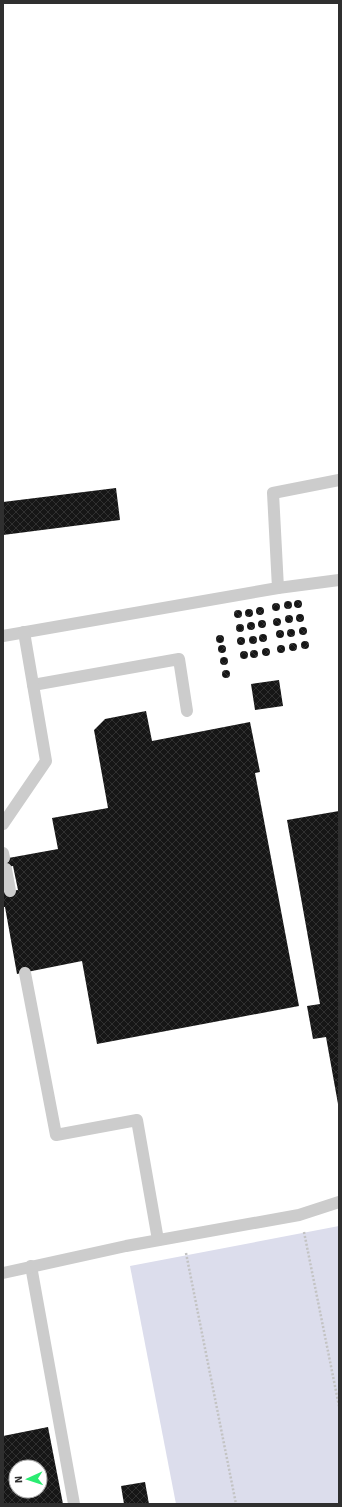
<svg xmlns="http://www.w3.org/2000/svg" width="342" height="1507" font-family="'Source Sans 3',sans-serif">
<defs>
<pattern id="building-cross-hatch" width="8" height="8" patternUnits="userSpaceOnUse"><rect width="8" height="8" fill="#161616"/><path d="M0 0l8 8M0 8l8-8" fill="none" stroke="#303030"/></pattern>
</defs>
<rect width="100%" height="100%" fill="#fff"/>
<path fill="#dcddec" d="M 339,1226 L 339,1504 L 176,1504 L 130,1266 Z"/>
<g fill="url(#building-cross-hatch)" fill-rule="evenodd">
<path d="M 116,488 L 120,520 L 3,535 L 3,502 Z"/>
<circle cx="298" cy="604" r="4"/>
<circle cx="288" cy="605" r="4"/>
<circle cx="276" cy="607" r="4"/>
<circle cx="260" cy="611" r="4"/>
<circle cx="249" cy="613" r="4"/>
<circle cx="238" cy="614" r="4"/>
<circle cx="300" cy="618" r="4"/>
<circle cx="289" cy="619" r="4"/>
<circle cx="277" cy="622" r="4"/>
<circle cx="262" cy="624" r="4"/>
<circle cx="251" cy="626" r="4"/>
<circle cx="240" cy="628" r="4"/>
<circle cx="303" cy="631" r="4"/>
<circle cx="291" cy="633" r="4"/>
<circle cx="280" cy="634" r="4"/>
<circle cx="263" cy="638" r="4"/>
<circle cx="220" cy="639" r="4"/>
<circle cx="253" cy="640" r="4"/>
<circle cx="241" cy="641" r="4"/>
<circle cx="305" cy="645" r="4"/>
<circle cx="293" cy="647" r="4"/>
<circle cx="281" cy="649" r="4"/>
<circle cx="222" cy="649" r="4"/>
<circle cx="266" cy="652" r="4"/>
<circle cx="254" cy="654" r="4"/>
<circle cx="244" cy="655" r="4"/>
<circle cx="224" cy="661" r="4"/>
<circle cx="226" cy="674" r="4"/>
<path d="M 279,680 L 283,706 L 255,710 L 251,684 Z"/>
<path d="M 146,711 L 152,741 L 250,722 L 260,772 L 255,773 L 299,1006 L 97,1044 L 82,961 L 17,974 L 5,907 L 3,907 L 3,892 L 18,890 L 13,866 L 3,868 L 3,859 L 58,849 L 52,818 L 108,808 L 94,730 L 105,719 Z"/>
<path d="M 339,811 L 339,1104 L 338,1104 L 326,1037 L 313,1039 L 307,1006 L 320,1004 L 287,820 Z"/>
<path d="M 48,1427 L 63,1504 L 3,1504 L 3,1436 ZM 16,1467 L 40,1467 L 40,1491 L 16,1491 Z"/>
<path d="M 145,1482 L 149,1504 L 124,1504 L 121,1486 Z"/>
</g>
<g fill="none" stroke-linecap="round" stroke-linejoin="round">
<g stroke="#c3c3c3" stroke-width="2.5" stroke-dasharray="2 2" stroke-linecap="butt">
<path d="M 304,1232 L 339,1406"/>
<path d="M 186,1253 L 236,1504"/>
</g>
<g stroke="#ccc" stroke-width="12">
<path d="M 278,588 L 339,580"/>
<path d="M 3,636 L 278,588 L 273,493 L 339,480"/>
<path d="M 33,685 L 179,659 L 187,711"/>
<path d="M 3,824 L 46,761 L 24,632"/>
<path d="M 3,853 L 4,858"/>
<path d="M 6,869 L 10,891"/>
<path d="M 25,973 L 56,1135 L 137,1120 L 158,1240"/>
<path d="M 31,1266 L 74,1504"/>
<path d="M 3,1273 L 126,1246 L 299,1215 L 339,1202"/>
</g>
</g>
<rect width="342" height="1507" fill="none" stroke="#2f2f2f" stroke-width="8"/>
<g transform="translate(28 1479) rotate(267)"><circle r="19" fill="#ffffff" stroke="#acacac"/>
<path d="M0-3L7 15L0 10L-7 15Z" fill="#2aec72"/>
<text y="-6" font-size="11" font-weight="bold" text-anchor="middle" fill="#2f2f2f">N</text>
</g>
</svg>
